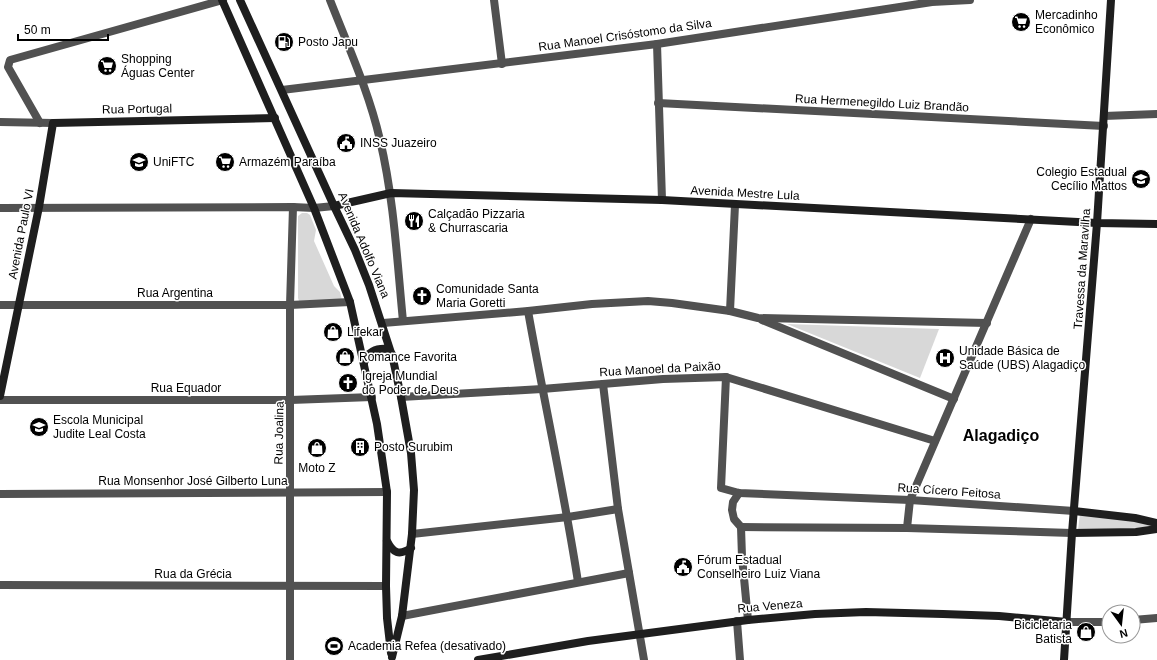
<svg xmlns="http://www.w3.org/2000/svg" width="1157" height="660" font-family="Helvetica,sans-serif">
<rect width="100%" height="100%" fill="#fff"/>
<g fill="#d8d8d8">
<path d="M 302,213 L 307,213 L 310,215 L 316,230 L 314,241 L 334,286 L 340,292 L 342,300 L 299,301 L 298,298 L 298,216 Z"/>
<path d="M 787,324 L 939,329 L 920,378 Z"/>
<path d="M 1080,514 L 1149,523 L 1154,527 L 1078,530 Z"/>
</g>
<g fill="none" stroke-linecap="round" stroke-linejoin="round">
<g stroke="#515151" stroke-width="8">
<path d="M 330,0 C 348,46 369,92 380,140 C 394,199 397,260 403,321"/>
<path d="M 494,0 L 502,64"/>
<path d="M 657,44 L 662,200"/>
<path d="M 282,90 L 657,44 L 932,2 L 970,0"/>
<path d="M 658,103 L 1104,126"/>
<path d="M 1104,116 L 1157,114"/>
<path d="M 0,122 L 53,123"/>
<path d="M 40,123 L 8,67 L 10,60 L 223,0"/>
<path d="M 0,208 L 293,207 L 314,208 L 334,206"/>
<path d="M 0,305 L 290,305 L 350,302"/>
<path d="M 528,311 C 544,401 564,491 578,582"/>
<path d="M 730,311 L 735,205"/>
<path d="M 762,320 L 954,399"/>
<path d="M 383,323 L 528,311 L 592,304 L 648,301 L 672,303 L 730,311 L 758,318 L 987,323"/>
<path d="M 726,377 L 721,488 L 739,493 L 910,500 L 1074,511"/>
<path d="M 603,384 L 618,509 L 644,660"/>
<path d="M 401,397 L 542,389 L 663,379 L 726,377 L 935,441"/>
<path d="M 0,400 L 291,400 L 372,397"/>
<path d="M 739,493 L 733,502 L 732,510 L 734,519 L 741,527 L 742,557 L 748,620"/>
<path d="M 0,494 L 387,492"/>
<path d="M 741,527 L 907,528 L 1072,533"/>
<path d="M 907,528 L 910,500 L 1031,219"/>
<path d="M 412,534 L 568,517 L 618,509"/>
<path d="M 0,585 L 386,586"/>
<path d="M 402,616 L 629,573"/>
<path d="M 1133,620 L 1157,618"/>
<path d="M 737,621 L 740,660"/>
<path d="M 1067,622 L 1109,622"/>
<path d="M 290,660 L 290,305 L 293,207"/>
</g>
<g stroke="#1e1e1e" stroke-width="8">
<path d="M 222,0 L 314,208 L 350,302 L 377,424 L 387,492 L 386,586 L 387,618 L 391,653"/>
<path d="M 240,0 L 334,206 L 355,250 L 369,285 L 393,359 L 401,397 L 411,453 L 414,490 L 412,534 L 402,616 L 392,657"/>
<path d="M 334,206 L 391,193 L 662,200 L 1097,223 L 1157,224"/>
<path d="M 364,363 C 367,352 376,348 387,349 L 392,354"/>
<path d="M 0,396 L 39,207 L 53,123 L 275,118"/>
<path d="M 1074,511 L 1135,518 L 1157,523"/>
<path d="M 1072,533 L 1136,532 L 1157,529"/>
<path d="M 387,541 C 393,553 399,556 411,548"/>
<path d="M 478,660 L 588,641 L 748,620 L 815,614 L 866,612 L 943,614 L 999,616 L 1067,622"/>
<path d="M 1064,660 L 1072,533 L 1097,223 L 1111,0"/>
</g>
</g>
<defs>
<g id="supermarket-disc" transform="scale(1)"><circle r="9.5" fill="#000" stroke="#fff"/><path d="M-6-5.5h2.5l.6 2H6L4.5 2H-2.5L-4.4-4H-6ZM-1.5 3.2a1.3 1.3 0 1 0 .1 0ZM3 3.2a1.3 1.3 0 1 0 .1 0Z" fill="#fff"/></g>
<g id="fuel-disc" transform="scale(1)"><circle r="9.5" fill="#000" stroke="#fff"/><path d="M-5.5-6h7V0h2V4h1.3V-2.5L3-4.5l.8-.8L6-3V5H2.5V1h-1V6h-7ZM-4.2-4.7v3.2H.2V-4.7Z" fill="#fff"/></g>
<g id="civic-disc" transform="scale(1)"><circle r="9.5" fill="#000" stroke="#fff"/><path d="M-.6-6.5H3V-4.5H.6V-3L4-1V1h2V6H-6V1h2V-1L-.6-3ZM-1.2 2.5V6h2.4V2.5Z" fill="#fff"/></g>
<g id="university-disc" transform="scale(1)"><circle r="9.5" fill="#000" stroke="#fff"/><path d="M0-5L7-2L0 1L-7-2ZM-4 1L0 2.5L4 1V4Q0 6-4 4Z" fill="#fff"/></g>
<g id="school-disc" transform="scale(1)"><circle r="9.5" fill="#000" stroke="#fff"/><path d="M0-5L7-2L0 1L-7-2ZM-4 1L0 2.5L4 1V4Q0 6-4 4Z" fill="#fff"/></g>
<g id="restaurant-disc" transform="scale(1)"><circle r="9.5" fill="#000" stroke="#fff"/><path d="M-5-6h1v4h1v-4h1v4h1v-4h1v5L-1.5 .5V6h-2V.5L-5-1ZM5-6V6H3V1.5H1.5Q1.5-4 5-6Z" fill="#fff"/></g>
<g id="church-disc" transform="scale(1)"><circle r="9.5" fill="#000" stroke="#fff"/><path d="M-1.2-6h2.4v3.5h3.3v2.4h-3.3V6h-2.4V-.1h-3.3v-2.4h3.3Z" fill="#fff"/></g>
<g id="shop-disc" transform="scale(1)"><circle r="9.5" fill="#000" stroke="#fff"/><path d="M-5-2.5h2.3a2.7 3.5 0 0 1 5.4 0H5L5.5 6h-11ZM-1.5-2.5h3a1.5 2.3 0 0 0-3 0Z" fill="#fff"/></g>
<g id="hospital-disc" transform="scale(1)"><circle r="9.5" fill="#000" stroke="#fff"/><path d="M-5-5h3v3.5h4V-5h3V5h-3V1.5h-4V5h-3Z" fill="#fff"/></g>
<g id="building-disc" transform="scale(1)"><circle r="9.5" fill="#000" stroke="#fff"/><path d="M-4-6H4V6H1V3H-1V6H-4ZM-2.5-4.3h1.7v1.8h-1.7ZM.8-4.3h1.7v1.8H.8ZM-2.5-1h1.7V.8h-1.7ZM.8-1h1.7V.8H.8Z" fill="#fff"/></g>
<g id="stadium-disc" transform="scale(1)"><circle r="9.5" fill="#000" stroke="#fff"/><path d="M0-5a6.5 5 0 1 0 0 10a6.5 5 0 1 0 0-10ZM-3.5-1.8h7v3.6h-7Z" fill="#fff"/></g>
</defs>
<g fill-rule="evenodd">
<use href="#supermarket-disc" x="1021" y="22"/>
<use href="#fuel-disc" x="284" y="42"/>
<use href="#supermarket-disc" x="107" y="66"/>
<use href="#civic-disc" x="346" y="143"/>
<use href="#university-disc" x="139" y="162"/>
<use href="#supermarket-disc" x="225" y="162"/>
<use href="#school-disc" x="1141" y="179"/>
<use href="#restaurant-disc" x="414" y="221"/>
<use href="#church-disc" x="422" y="296"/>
<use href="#shop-disc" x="333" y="332"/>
<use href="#shop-disc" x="345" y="357"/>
<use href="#hospital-disc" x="945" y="358"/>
<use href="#church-disc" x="348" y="383"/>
<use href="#school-disc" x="39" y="427"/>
<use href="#building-disc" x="360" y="447"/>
<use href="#shop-disc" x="317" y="448"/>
<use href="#civic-disc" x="683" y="567"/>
<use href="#shop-disc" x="1086" y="632"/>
<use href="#stadium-disc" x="334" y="646"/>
</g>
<g text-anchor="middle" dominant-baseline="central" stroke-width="3" stroke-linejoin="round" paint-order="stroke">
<g font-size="12" fill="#000" stroke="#fff" text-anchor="start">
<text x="1035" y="15">Mercadinho<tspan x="1035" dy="14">Econômico</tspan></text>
<text x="298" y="42">Posto Japu</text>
<text x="121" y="59">Shopping<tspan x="121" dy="14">Águas Center</tspan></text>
<text x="360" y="143">INSS Juazeiro</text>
<text x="153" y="162">UniFTC</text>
<text x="239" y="162">Armazém Paraíba</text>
<text x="1127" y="172" text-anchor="end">Colegio Estadual<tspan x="1127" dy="14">Cecílio Mattos</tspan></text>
<text x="428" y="214">Calçadão Pizzaria<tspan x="428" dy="14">&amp; Churrascaria</tspan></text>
<text x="436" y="289">Comunidade Santa<tspan x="436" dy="14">Maria Goretti</tspan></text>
<text x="347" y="332">Lifekar</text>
<text x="959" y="351">Unidade Básica de<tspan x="959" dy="14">Saúde (UBS) Alagadiço</tspan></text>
<text x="359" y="357">Romance Favorita</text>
<text x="362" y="376">Igreja Mundial<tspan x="362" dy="14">do Poder de Deus</tspan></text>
<text x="53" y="420">Escola Municipal<tspan x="53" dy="14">Judite Leal Costa</tspan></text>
<text x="374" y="447">Posto Surubim</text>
<text x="317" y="468" text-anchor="middle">Moto Z</text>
<text x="697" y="560">Fórum Estadual<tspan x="697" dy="14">Conselheiro Luiz Viana</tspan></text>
<text x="1072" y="625" text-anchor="end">Bicicletaria<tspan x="1072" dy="14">Batista</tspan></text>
<text x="348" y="646">Academia Refea (desativado)</text>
</g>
<g font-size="12" fill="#000" stroke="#fff">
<text transform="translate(625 35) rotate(-8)">Rua Manoel Crisóstomo da Silva</text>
<text transform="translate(882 103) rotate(3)">Rua Hermenegildo Luiz Brandão</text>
<text transform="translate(137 109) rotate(-1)">Rua Portugal</text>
<text transform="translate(745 193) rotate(3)">Avenida Mestre Lula</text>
<text transform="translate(21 234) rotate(-79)">Avenida Paulo VI</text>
<text transform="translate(364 245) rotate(67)">Avenida Adolfo Viana</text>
<text transform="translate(1082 269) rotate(-86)">Travessa da Maravilha</text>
<text x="175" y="293">Rua Argentina</text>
<text transform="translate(660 369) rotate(-3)">Rua Manoel da Paixão</text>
<text x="186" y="388">Rua Equador</text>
<text transform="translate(279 433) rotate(-89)">Rua Joalina</text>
<text x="193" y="481">Rua Monsenhor José Gilberto Luna</text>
<text transform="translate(949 491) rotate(4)">Rua Cícero Feitosa</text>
<text x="193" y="574">Rua da Grécia</text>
<text transform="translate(770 606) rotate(-5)">Rua Veneza</text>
</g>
<g font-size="16" font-weight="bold" fill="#000" stroke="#fff">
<text x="1001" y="435">Alagadiço</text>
</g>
</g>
<g transform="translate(1121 624) rotate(165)"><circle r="19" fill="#ffffff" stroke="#999999"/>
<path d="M0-3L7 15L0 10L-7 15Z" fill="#000000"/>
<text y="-6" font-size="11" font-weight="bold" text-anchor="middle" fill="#000000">N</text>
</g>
<path d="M18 34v6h90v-6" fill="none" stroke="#000000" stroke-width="2"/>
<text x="24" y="34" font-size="12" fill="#000000" stroke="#ffffff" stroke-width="3" paint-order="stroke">50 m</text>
</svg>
